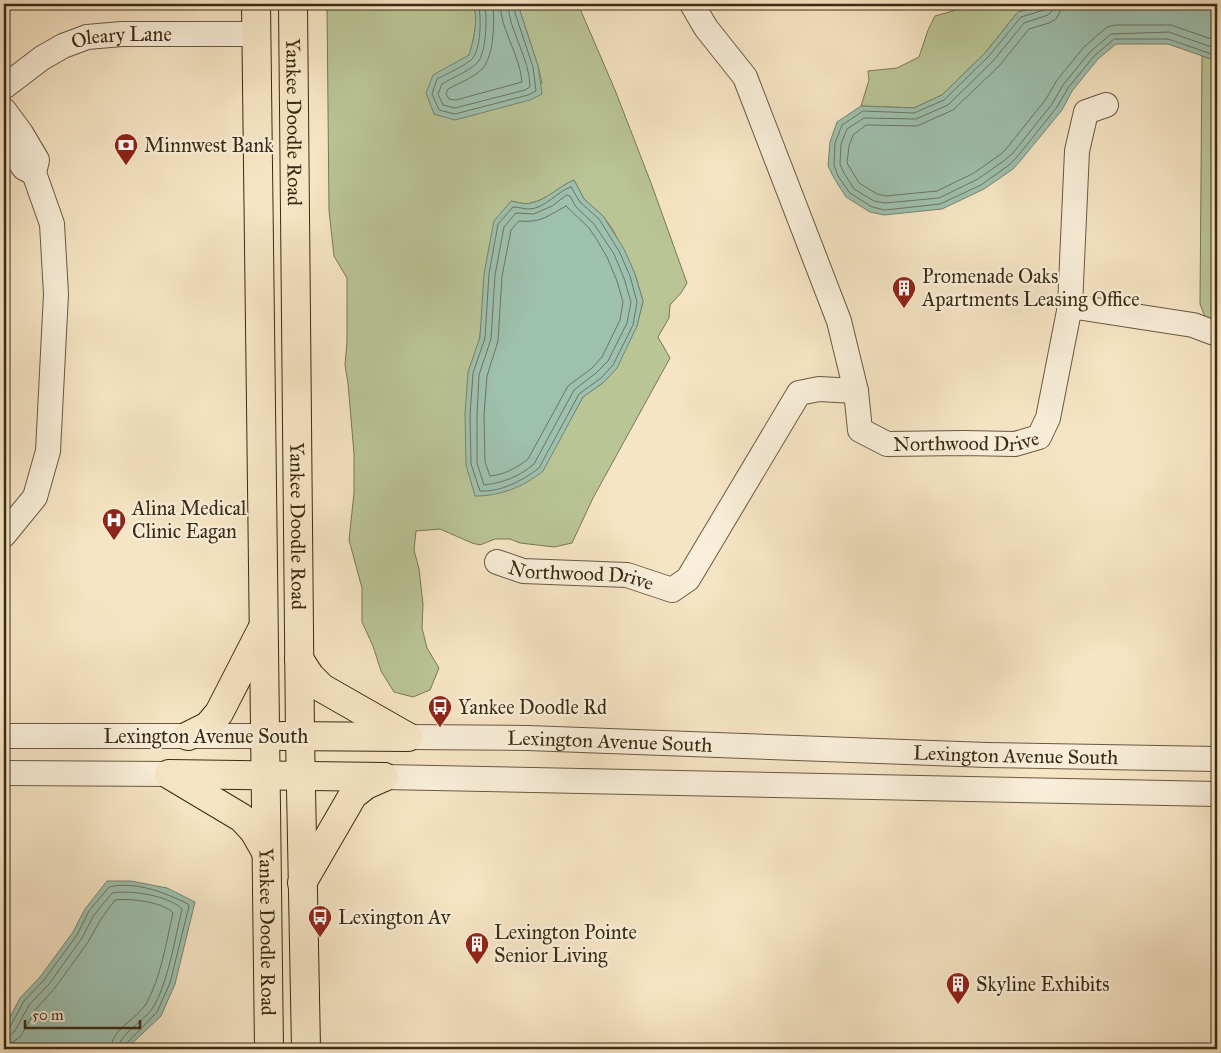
<svg xmlns="http://www.w3.org/2000/svg" width="1221" height="1053" font-family="'IM FELL Great Primer',serif">
<rect width="100%" height="100%" fill="#f6e5c4"/>
<filter id="stains"><feTurbulence type="fractalNoise" baseFrequency=".004" numOctaves="4"/><feColorMatrix values="0 0 0 0 .2 0 0 0 0 .09 0 0 0 0 .02 0 0 0 .5 -.17"/></filter>
<radialGradient id="worn" r=".72"><stop offset=".6" stop-color="#630" stop-opacity="0"/><stop offset="1" stop-color="#630" stop-opacity=".3"/></radialGradient>
<g fill="#bac596" stroke="#7a7855" fill-rule="evenodd">
<path d="M 327,4 L 472,4 C 480,16 473,42 469,56 L 452,66 L 542,83 L 538,66 L 520,11 L 519,4 L 578,4 L 615,90 L 651,183 L 687,283 L 681,293 L 670,305 L 669,318 L 658,337 L 670,358 L 593,498 L 572,543 L 554,547 L 520,543 L 510,539 L 495,539 L 480,545 L 472,543 L 440,529 L 416,531 L 414,550 L 419,569 L 423,604 L 422,628 L 427,648 L 439,668 L 430,690 L 413,697 L 394,692 L 381,671 L 373,646 L 362,622 L 362,588 L 349,540 L 354,493 L 354,454 L 348,383 L 345,365 L 347,341 L 347,278 L 334,256 L 329,210 ZM 574,180 L 584,199 L 603,216 L 613,230 L 635,274 L 643,301 L 637,326 L 604,382 L 583,397 L 563,432 L 468,372 C 472,361 478,348 480,335 C 486,289 480,240 511,201 C 517,202 525,205 531,203 C 547,200 559,186 574,180 Z"/>
<path d="M 955,4 L 1051,4 L 1018,12 L 985,53 L 942,95 L 914,108 L 861,106 L 869,80 L 868,71 L 897,68 L 919,57 L 928,30 L 935,16 L 953,11 Z"/>
<path d="M 1202,56 L 1217,61 L 1217,322 L 1205,317 L 1200,304 Z"/>
</g>
<g fill="#9ec0ae" stroke="#768470">
<path d="M 472,4 L 519,4 L 520,11 L 538,66 L 542,94 L 530,100 L 455,120 L 434,114 L 426,93 L 433,75 L 469,55 C 473,42 480,16 472,4 Z"/>
<path d="M 1051,4 L 1217,4 L 1217,61 L 1168,44 L 1116,44 L 1098,59 L 1072,91 L 1062,110 L 1021,160 L 1013,169 L 984,189 L 942,209 L 884,215 L 870,212 L 846,197 L 834,178 L 828,166 L 830,142 L 837,122 L 861,106 L 914,108 L 942,95 L 985,53 L 1018,12 Z"/>
<path d="M 574,180 L 584,199 L 603,216 L 624,249 L 635,274 L 643,301 L 637,326 L 617,368 L 604,382 L 583,397 L 543,471 C 523,487 501,496 475,496 L 466,465 L 465,414 L 468,372 L 480,337 L 484,274 L 494,221 L 511,201 C 517,202 525,205 531,203 C 547,200 559,186 574,180 Z"/>
<path d="M 107,881 L 131,881 L 167,888 L 195,902 L 175,984 L 161,1016 L 126,1049 L 5,1049 L 6,1025 L 20,998 L 40,977 L 73,932 L 85,909 Z"/>
</g>
<g fill="none" stroke-linecap="round" stroke-linejoin="round">
<g stroke="#6c7561" stroke-width="1">
<path d="M 478,4 C 482,15 481,52 471,60 C 461,68 448,73 437,79 L 432,94 L 439,110 L 455,114 L 528,95 L 536,91 L 533,67 L 515,13 L 514,4"/>
<path d="M 485,4 C 487,17 487,55 476,64 C 466,73 453,77 442,84 L 438,94 L 443,105 L 455,108 L 525,90 L 530,87 C 530,58 509,32 508,4"/>
<path d="M 493,4 C 494,21 495,55 482,69 C 473,78 459,83 448,89 L 446,94 L 449,99 L 456,100 L 522,82 C 520,55 501,31 500,4"/>
<path d="M 1047,4 L 1044,10 L 1021,17 L 989,56 L 944,100 L 914,113 L 863,111 L 842,125 L 835,143 L 834,165 L 838,176 L 850,193 L 872,207 L 885,210 L 940,204 L 981,185 L 1009,165 L 1017,157 L 1057,107 L 1068,88 L 1094,56 L 1114,39 L 1168,39 L 1217,56"/>
<path d="M 1054,4 L 1052,11 L 1048,15 L 1024,23 L 993,61 L 948,105 L 916,119 L 864,118 L 847,129 L 841,144 L 840,164 L 844,173 L 854,189 L 874,201 L 885,203 L 939,198 L 978,179 L 1005,160 L 1013,153 L 1052,104 L 1063,85 L 1090,52 L 1111,34 L 1169,32 L 1217,49"/>
<path d="M 1061,4 L 1060,12 L 1056,19 L 1049,23 L 1029,29 L 999,66 L 953,110 L 917,126 L 866,125 L 853,135 L 849,146 L 847,163 L 859,183 L 877,194 L 886,196 L 937,191 L 974,173 L 1001,154 L 1007,148 L 1046,99 L 1057,80 L 1084,47 L 1107,27 L 1115,25 L 1171,25 L 1217,41"/>
<path d="M 571,187 L 580,202 L 599,219 L 619,251 L 630,276 L 637,302 L 633,325 L 613,365 L 601,378 L 579,394 L 539,468 C 522,481 501,492 480,491 L 471,464 L 470,415 L 473,373 L 485,338 L 489,274 L 498,224 L 513,207 C 518,207 524,209 529,209 C 545,209 557,191 571,187 Z"/>
<path d="M 567,195 L 570,196 L 576,207 L 594,224 L 614,254 L 624,278 L 631,302 L 627,323 L 608,361 L 596,373 L 574,390 L 534,464 C 520,476 503,483 484,485 L 477,463 L 477,415 L 479,375 L 491,339 L 495,275 L 504,227 L 516,213 L 534,214 L 552,206 Z"/>
<path d="M 566,206 L 589,228 L 597,240 L 607,257 L 617,281 L 623,302 L 620,320 L 602,357 L 592,368 L 568,386 L 528,459 C 517,468 503,475 490,476 L 485,462 L 484,415 L 487,376 L 498,341 L 502,276 L 511,230 L 519,221 C 542,223 547,216 566,206 Z"/>
<path d="M 4,1030 L 10,1027 L 24,1001 L 44,980 L 77,935 L 89,911 L 109,887 C 135,881 164,892 188,904 L 189,906 L 170,983 L 157,1012 L 126,1044 L 125,1049"/>
<path d="M 4,1036 L 10,1035 L 15,1031 L 29,1005 L 49,984 L 82,938 L 94,915 L 112,893 C 130,890 168,895 182,909 C 175,938 168,984 152,1009 C 144,1021 119,1034 118,1049"/>
<path d="M 4,1044 L 13,1042 L 21,1036 L 36,1009 L 55,988 L 88,942 L 101,919 L 115,900 C 129,898 164,902 173,913 C 166,943 161,977 146,1004 C 136,1020 111,1029 111,1049"/>
</g>
<g stroke="#695940" stroke-width="26">
<g id="minor">
<path id="s1" d="M 4,87 L 42,58 L 63,46 L 87,37 L 122,34 L 256,34"/>
<path d="M 4,110 L 21,133 L 37,160 L 34,173 L 52,224 L 56,294 L 48,451 L 35,497 L 4,535"/>
<path d="M 4,139 L 24,168 L 34,173"/>
<path d="M 1070,306 L 1077,151 L 1086,112 L 1106,105"/>
<path id="s2" d="M 856,391 L 860,430 L 887,444 L 964,443 L 1015,444 L 1039,437 L 1048,418 L 1070,306 L 1193,325 L 1217,334"/>
<path id="s3" d="M 497,562 L 523,571 L 627,575 L 672,590 L 688,579 L 799,393 L 819,389 L 856,391 L 839,321 L 745,77 L 706,28 L 692,4"/>
<path d="M 4,736 L 265,736"/>
<path id="s4" d="M 408,737 L 528,738 L 987,755 L 1217,759"/>
<path d="M 4,773 L 169,774"/>
<path d="M 384,777 L 1217,794"/>
</g>
</g>
<g stroke="#3a2a14" stroke-width="30">
<g id="major">
<path id="s5" d="M 256,4 L 269,1049"/>
<path id="s6" d="M 293,4 L 300,736 L 306,1049"/>
<path d="M 299,659 L 310,676 L 322,688 L 406,736"/>
<path d="M 188,736 L 208,726 L 219,713 L 261,631"/>
<path d="M 282,736 L 408,737"/>
<path d="M 169,774 L 384,777"/>
<path d="M 170,775 L 242,818 L 254,831 L 266,852"/>
<path d="M 302,883 L 353,795 L 366,785 L 384,777"/>
</g>
</g>
<use href="#minor" stroke="#f9eed9" stroke-width="24"/>
<use href="#major" stroke="#f6e5c4" stroke-width="28"/>
</g>
<defs>
<g id="bank-pin" transform="scale(1.25)"><path d="M0 17L-7.5 6A9.5 9.5 0 1 1 7.5 6Z" fill="#8f2418" stroke="#f9eed9"/><path d="M-6-4H6V4H-6ZM0-2.3a2.3 2.3 0 1 0 0 4.6a2.3 2.3 0 1 0 0-4.6Z" fill="#fff"/></g>
<g id="building-pin" transform="scale(1.25)"><path d="M0 17L-7.5 6A9.5 9.5 0 1 1 7.5 6Z" fill="#8f2418" stroke="#f9eed9"/><path d="M-4-6H4V6H1V3H-1V6H-4ZM-2.5-4.3h1.7v1.8h-1.7ZM.8-4.3h1.7v1.8H.8ZM-2.5-1h1.7V.8h-1.7ZM.8-1h1.7V.8H.8Z" fill="#fff"/></g>
<g id="hospital-pin" transform="scale(1.25)"><path d="M0 17L-7.5 6A9.5 9.5 0 1 1 7.5 6Z" fill="#8f2418" stroke="#f9eed9"/><path d="M-5-5h3v3.5h4V-5h3V5h-3V1.5h-4V5h-3Z" fill="#fff"/></g>
<g id="bus-pin" transform="scale(1.25)"><path d="M0 17L-7.5 6A9.5 9.5 0 1 1 7.5 6Z" fill="#8f2418" stroke="#f9eed9"/><path d="M-5-6H5V4H4V6H2V4H-2V6H-4V4H-5ZM-3.5-4V0h7V-4ZM-3.5 1.2v1.5H-2V1.2ZM2 1.2v1.5H3.5V1.2Z" fill="#fff"/></g>
</defs>
<g fill-rule="evenodd">
<use href="#bank-pin" x="126" y="145"/>
<use href="#building-pin" x="904" y="288"/>
<use href="#hospital-pin" x="114" y="520"/>
<use href="#bus-pin" x="440" y="707"/>
<use href="#bus-pin" x="320" y="917"/>
<use href="#building-pin" x="477" y="944"/>
<use href="#building-pin" x="958" y="984"/>
</g>
<g text-anchor="middle" dominant-baseline="central" stroke-width="4.5" stroke-linejoin="round" paint-order="stroke">
<g font-size="20" fill="#3a2a14" stroke="#f9eed9">
<text stroke="none"><textPath href="#s1" startOffset="132">Oleary Lane</textPath></text>
<text stroke="none"><textPath href="#s6" startOffset="118">Yankee Doodle Road</textPath></text>
<text stroke="none"><textPath href="#s2" startOffset="149">Northwood Drive</textPath></text>
<text stroke="none"><textPath href="#s6" startOffset="522">Yankee Doodle Road</textPath></text>
<text stroke="none"><textPath href="#s3" startOffset="86">Northwood Drive</textPath></text>
<text x="206" y="736">Lexington Avenue South</text>
<text stroke="none"><textPath href="#s4" startOffset="202">Lexington Avenue South</textPath></text>
<text stroke="none"><textPath href="#s4" startOffset="608">Lexington Avenue South</textPath></text>
<text stroke="none"><textPath href="#s5" startOffset="928">Yankee Doodle Road</textPath></text>
</g>
<g font-size="20" fill="#3a2a14" stroke="#f9eed9" text-anchor="start">
<text x="144" y="145">Minnwest Bank</text>
<text x="922" y="276">Promenade Oaks<tspan x="922" dy="23">Apartments Leasing Office</tspan></text>
<text x="132" y="508">Alina Medical<tspan x="132" dy="23">Clinic Eagan</tspan></text>
<text x="458" y="707">Yankee Doodle Rd</text>
<text x="338" y="917">Lexington Av</text>
<text x="494" y="932">Lexington Pointe<tspan x="494" dy="23">Senior Living</tspan></text>
<text x="976" y="984">Skyline Exhibits</text>
</g>
</g>
<rect width="1221" height="1053" fill="none" stroke="#f6e5c4" stroke-width="20"/>
<rect x="5" y="5" width="1211" height="1043" fill="none" stroke="#3a2a14" stroke-width="2.5"/>
<rect x="10" y="10" width="1201" height="1033" fill="none" stroke="#3a2a14"/>
<path d="M25 1020v8h115v-8" fill="none" stroke="#3a2a14" stroke-width="2.5"/>
<text x="32" y="1020" font-size="15" fill="#3a2a14" stroke="#f9eed9" stroke-width="4" paint-order="stroke">50 m</text>
<rect width="100%" height="100%" filter="url(#stains)"/>
<rect width="100%" height="100%" fill="url(#worn)"/>
</svg>
